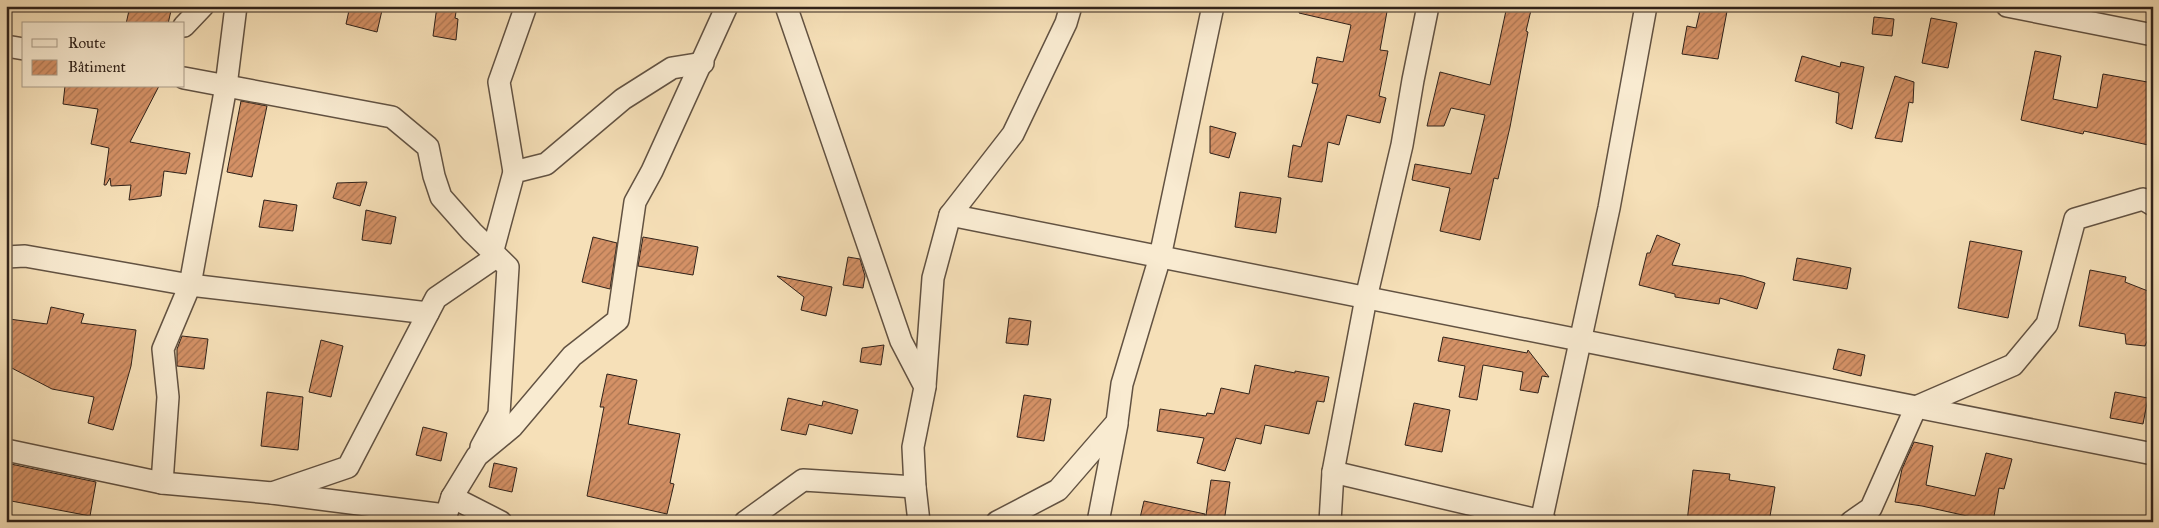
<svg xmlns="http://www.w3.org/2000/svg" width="2159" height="528" font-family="'IM FELL Great Primer',serif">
<defs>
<pattern id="building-hatch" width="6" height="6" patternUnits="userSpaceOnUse" patternTransform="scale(1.25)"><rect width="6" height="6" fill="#d49166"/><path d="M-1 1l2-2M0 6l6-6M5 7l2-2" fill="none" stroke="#ac7653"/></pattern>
</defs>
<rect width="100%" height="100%" fill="#f6e0b8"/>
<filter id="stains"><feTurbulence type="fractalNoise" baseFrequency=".004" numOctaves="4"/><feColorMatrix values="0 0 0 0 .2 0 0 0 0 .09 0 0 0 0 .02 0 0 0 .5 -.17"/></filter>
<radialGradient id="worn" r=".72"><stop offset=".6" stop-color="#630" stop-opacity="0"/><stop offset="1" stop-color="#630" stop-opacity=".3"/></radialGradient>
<g fill="url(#building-hatch)" stroke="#30221a">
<path d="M 130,6 L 172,6 L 168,24 L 126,24 Z"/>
<path d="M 350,6 L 383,6 L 377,32 L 346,24 Z"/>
<path d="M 437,6 L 457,6 L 455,18 L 458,19 L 456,40 L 433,36 Z"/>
<path d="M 1300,6 L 1388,6 L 1380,50 L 1388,51 L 1379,96 L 1386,98 L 1380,123 L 1347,115 L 1339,145 L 1328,142 L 1322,182 L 1288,177 L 1293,145 L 1301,147 L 1318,84 L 1312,83 L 1317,57 L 1343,62 L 1351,25 L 1299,13 Z"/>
<path d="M 1507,6 L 1532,6 L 1526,31 L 1528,32 L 1510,127 L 1498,179 L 1494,178 L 1480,240 L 1440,231 L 1450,188 L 1412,180 L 1415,164 L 1471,174 L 1485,115 L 1451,108 L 1444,126 L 1427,126 L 1440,72 L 1490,85 Z"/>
<path d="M 1701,6 L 1728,6 L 1718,59 L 1682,54 L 1687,26 L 1696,28 Z"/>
<path d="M 1874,17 L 1894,19 L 1892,36 L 1872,34 Z"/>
<path d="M 1931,18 L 1957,23 L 1948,68 L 1922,63 Z"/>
<path d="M 2035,51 L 2061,56 L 2053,99 L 2097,108 L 2103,74 L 2153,83 L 2153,146 L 2084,131 L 2083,134 L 2021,120 Z"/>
<path d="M 1802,56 L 1840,67 L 1841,62 L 1864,67 L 1852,129 L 1836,123 L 1839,93 L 1795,81 Z"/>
<path d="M 1895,76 L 1914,82 L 1913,103 L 1909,102 L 1902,142 L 1875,138 Z"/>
<path d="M 65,86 L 159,86 L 130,142 L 190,153 L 186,174 L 164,171 L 161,196 L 129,200 L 131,185 L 111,186 L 110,178 L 106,185 L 104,185 L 109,148 L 91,144 L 98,109 L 63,104 Z"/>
<path d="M 241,101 L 267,106 L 252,177 L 227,172 Z"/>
<path d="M 1210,126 L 1236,133 L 1229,158 L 1210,153 Z"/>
<path d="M 367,182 L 360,206 L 333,198 L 337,183 Z"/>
<path d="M 1240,192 L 1281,198 L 1276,233 L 1235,227 Z"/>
<path d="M 264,200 L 297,205 L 293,231 L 259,227 Z"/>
<path d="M 366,210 L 396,217 L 391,244 L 362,240 Z"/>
<path d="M 1657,235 L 1680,244 L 1672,265 L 1743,276 L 1765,283 L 1757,309 L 1720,298 L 1719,304 L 1675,297 L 1675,294 L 1639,285 L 1647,253 L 1650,253 Z"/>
<path d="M 593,237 L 617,243 L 610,289 L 582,282 Z"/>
<path d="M 643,237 L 698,247 L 693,275 L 638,266 Z"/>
<path d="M 1970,241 L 2022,251 L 2008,318 L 1958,308 Z"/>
<path d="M 848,257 L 860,259 L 865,276 L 863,288 L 843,285 Z"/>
<path d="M 1797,258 L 1851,268 L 1847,289 L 1793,280 Z"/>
<path d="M 2090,270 L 2126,277 L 2125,282 L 2153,293 L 2153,328 L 2145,346 L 2126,344 L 2125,334 L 2079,326 Z"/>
<path d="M 777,276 L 832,287 L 826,316 L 801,310 L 804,297 Z"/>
<path d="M 51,307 L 84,314 L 81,323 L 136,330 L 131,366 L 113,430 L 88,423 L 94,397 L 52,389 L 6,365 L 6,341 L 9,319 L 47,324 Z"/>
<path d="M 1009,318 L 1031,321 L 1028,345 L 1006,343 Z"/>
<path d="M 182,336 L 208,339 L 204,369 L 177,366 L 177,349 Z"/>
<path d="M 1443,337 L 1527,353 L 1528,350 L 1549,377 L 1542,376 L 1538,393 L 1520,390 L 1523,372 L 1483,365 L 1477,400 L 1459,397 L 1465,366 L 1438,361 Z"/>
<path d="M 321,340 L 343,346 L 331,397 L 309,392 Z"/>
<path d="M 884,345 L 881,365 L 860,362 L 862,348 Z"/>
<path d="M 1838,349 L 1865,355 L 1861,376 L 1833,369 Z"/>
<path d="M 1255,365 L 1295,373 L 1295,371 L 1329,377 L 1324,402 L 1317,401 L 1309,434 L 1265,425 L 1261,444 L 1236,438 L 1225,471 L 1197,463 L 1204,438 L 1157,431 L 1160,409 L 1206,416 L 1207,413 L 1214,414 L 1221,388 L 1249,394 Z"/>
<path d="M 607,374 L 637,380 L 628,424 L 680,434 L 670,483 L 674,484 L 667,514 L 587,496 L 604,407 L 600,407 Z"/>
<path d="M 267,392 L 303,397 L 298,450 L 261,446 Z"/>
<path d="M 2115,392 L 2148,398 L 2143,424 L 2110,418 Z"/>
<path d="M 1024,395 L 1051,399 L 1044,441 L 1017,437 Z"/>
<path d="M 788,398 L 822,406 L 823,401 L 858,410 L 852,434 L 809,424 L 806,435 L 781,430 Z"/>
<path d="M 1414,403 L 1450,410 L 1442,452 L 1405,445 Z"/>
<path d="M 423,427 L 447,433 L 441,461 L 416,455 Z"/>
<path d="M 1914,442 L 1933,446 L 1926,485 L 1975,496 L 1986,453 L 2012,459 L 2004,489 L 1999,488 L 1993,522 L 1975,522 L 1976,518 L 1922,506 L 1895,502 L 1902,469 Z"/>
<path d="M 6,463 L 96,482 L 90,516 L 6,500 Z"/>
<path d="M 494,463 L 517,468 L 512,492 L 489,487 Z"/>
<path d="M 1693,470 L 1730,474 L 1729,480 L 1775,487 L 1769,522 L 1687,522 Z"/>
<path d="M 1211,480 L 1230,482 L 1224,522 L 1205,522 Z"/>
<path d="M 1144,501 L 1205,514 L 1204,522 L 1157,522 L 1140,518 Z"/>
</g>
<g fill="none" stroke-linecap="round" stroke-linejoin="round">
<g stroke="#625242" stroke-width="24">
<g id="minor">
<path d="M 786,6 L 901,341 L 925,387 L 913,447 L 915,487 L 919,522"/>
<path d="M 2007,6 L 2153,35"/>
<path d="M 184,26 L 203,6"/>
<path d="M 6,46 L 24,49"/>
<path d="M 184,78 L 392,117 L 428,147 L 434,176 L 441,197 L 472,232 L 508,267 L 499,414 L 481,447"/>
<path d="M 514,172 L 499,82 L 526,6"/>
<path d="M 950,215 L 2153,454"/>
<path d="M 6,257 L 25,256 L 190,285 L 428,313"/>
<path d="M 925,386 L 933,278 L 950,215 L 1013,134 L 1066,23 L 1071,6"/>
<path d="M 6,450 L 162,483 L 272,493 L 445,515"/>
<path d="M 1333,472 L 1546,522"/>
<path d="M 162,483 L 168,397 L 163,349 L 190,285 L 226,86 L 236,6"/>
<path d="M 272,493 L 348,467 L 436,298 L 490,261 L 514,172 L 546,164 L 623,99 L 672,68 L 703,63"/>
<path d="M 452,497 L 501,522"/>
<path d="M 444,522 L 452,497 L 477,456 L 512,427 L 572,356 L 618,320 L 635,202 L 652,171 L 727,6"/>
<path d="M 745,522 L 803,480 L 915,487"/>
<path d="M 997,522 L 1058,490 L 1117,422 L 1122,384 L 1160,257 L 1213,6"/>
<path d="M 1098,522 L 1117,424"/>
<path d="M 1330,522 L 1333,472 L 1366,298 L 1402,145 L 1413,80 L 1428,6"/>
<path d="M 1541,522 L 1609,208 L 1646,6"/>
<path d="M 1851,522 L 1871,508 L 1916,407 L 2013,365 L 2047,324 L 2075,219 L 2143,199 L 2153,205"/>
</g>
</g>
<use href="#minor" stroke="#f9ebd1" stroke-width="21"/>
</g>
<rect width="2159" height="528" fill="none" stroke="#f6e0b8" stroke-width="25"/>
<rect x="8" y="8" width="2144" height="513" fill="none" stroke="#30221a" stroke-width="2.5"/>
<rect x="12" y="12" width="2134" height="503" fill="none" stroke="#30221a"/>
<rect x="22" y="22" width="162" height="65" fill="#f9ebd1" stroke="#a99b88"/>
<rect x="32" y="39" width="25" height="8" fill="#f9ebd1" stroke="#a99b88"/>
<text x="68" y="48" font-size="15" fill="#30221a">Route</text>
<rect x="32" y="60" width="25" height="15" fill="url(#building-hatch)" stroke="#a99b88"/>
<text x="68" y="72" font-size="15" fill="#30221a">Bâtiment</text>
<rect width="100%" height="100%" filter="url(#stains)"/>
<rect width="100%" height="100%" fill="url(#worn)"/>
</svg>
